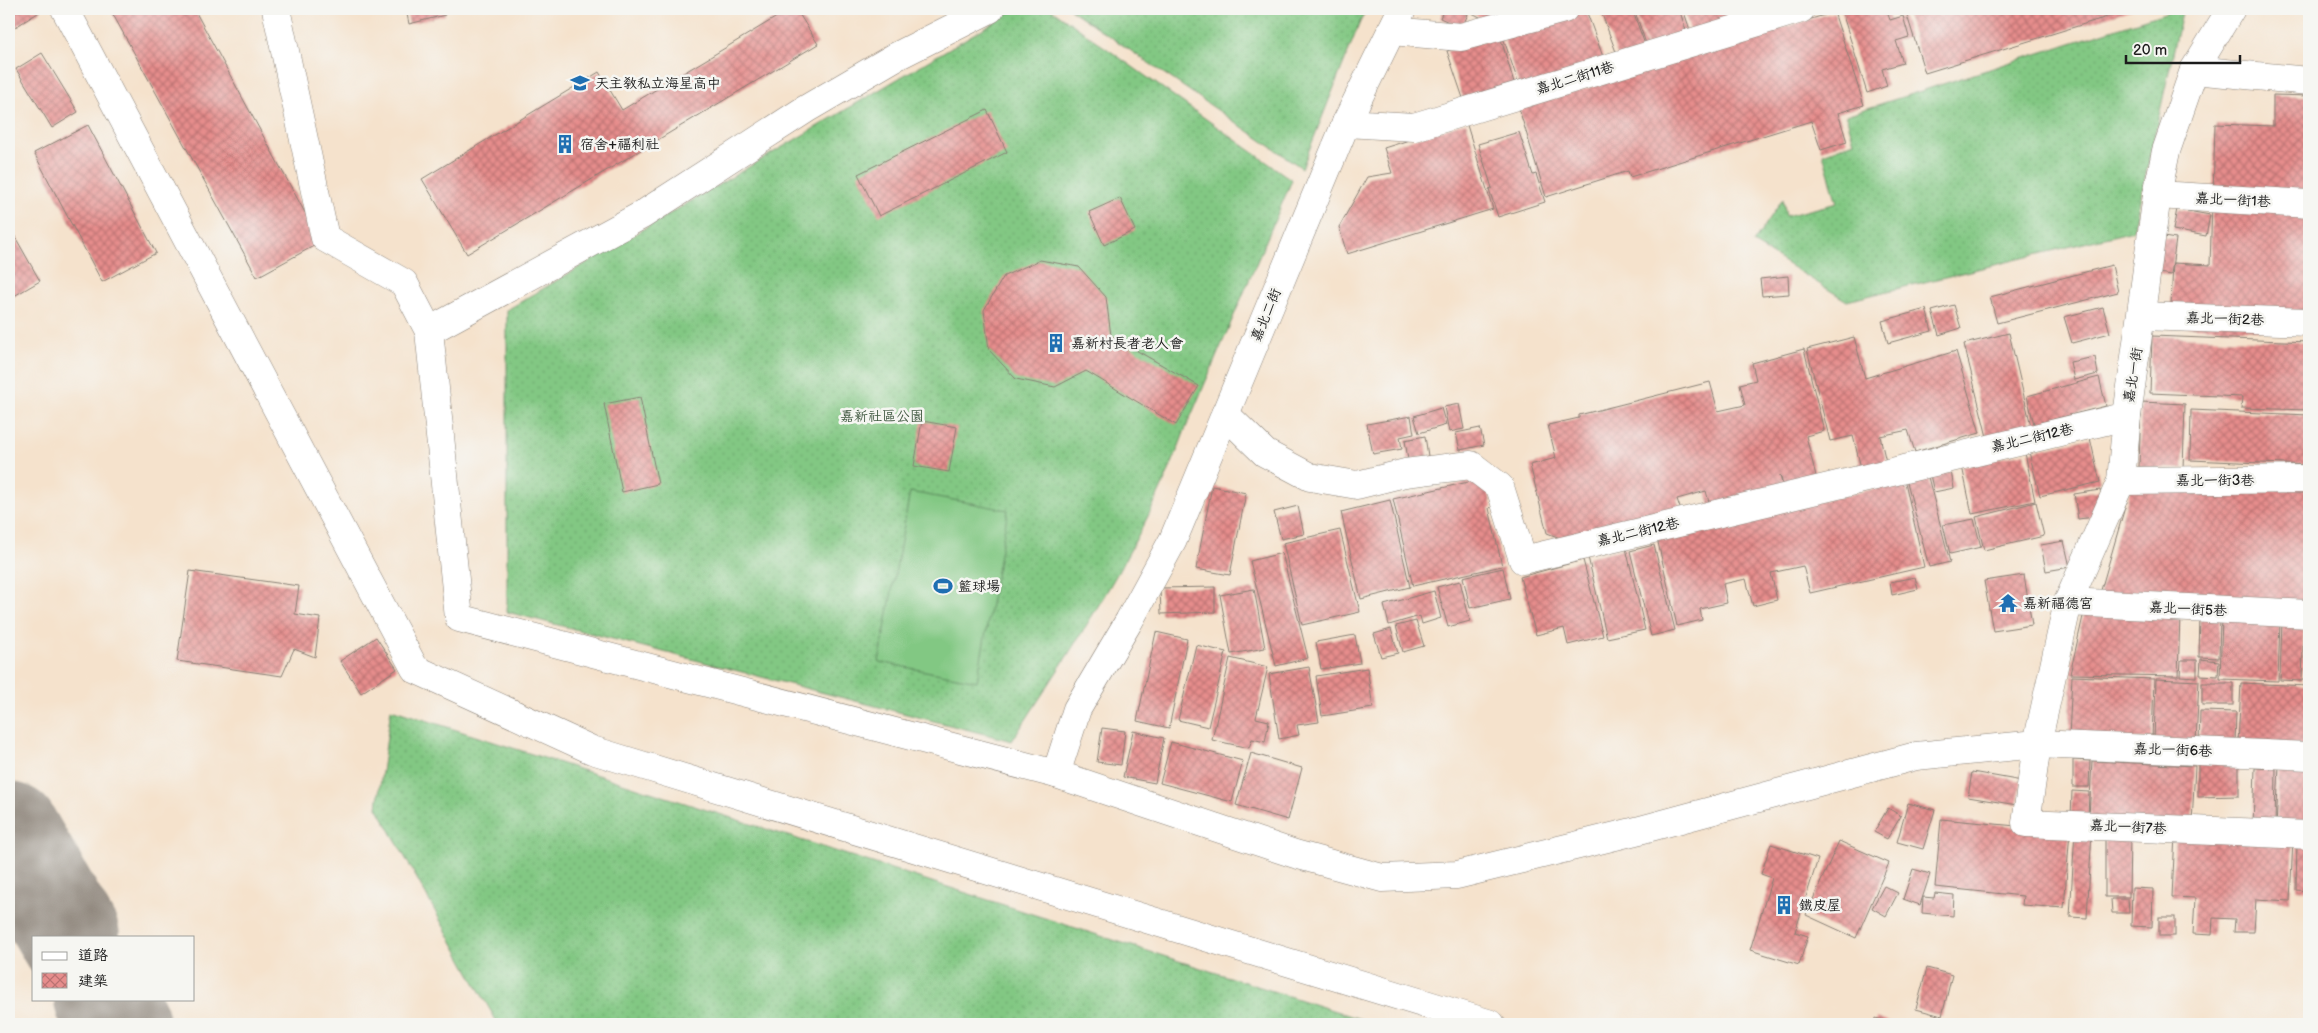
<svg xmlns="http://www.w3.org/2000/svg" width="2318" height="1033" font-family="'Balsamiq Sans','LXGW WenKai TC',sans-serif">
<defs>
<pattern id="grass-dots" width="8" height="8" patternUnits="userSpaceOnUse" patternTransform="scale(1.25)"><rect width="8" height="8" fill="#82c883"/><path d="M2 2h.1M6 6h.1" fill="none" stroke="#70ab71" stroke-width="1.8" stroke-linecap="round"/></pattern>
<pattern id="building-cross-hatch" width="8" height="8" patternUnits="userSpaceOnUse" patternTransform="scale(1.25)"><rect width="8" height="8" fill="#e68d8c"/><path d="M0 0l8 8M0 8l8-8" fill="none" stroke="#ba7272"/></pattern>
</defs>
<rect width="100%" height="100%" fill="#f6f6f2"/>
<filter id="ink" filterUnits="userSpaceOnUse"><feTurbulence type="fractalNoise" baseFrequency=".02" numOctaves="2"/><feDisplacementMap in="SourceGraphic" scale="10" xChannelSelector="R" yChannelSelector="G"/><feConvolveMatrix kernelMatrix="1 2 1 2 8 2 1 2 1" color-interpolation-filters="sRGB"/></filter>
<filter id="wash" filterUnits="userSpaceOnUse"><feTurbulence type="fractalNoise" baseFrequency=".0096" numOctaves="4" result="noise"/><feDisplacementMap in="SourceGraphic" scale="20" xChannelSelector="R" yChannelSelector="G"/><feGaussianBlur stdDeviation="1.12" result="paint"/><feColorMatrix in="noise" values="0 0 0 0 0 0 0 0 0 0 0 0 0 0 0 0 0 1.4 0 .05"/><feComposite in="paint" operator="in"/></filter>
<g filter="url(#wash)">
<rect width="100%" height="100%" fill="#f5e2cc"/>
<g fill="url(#grass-dots)" stroke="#4f7250">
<path d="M 1016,9 L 1051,9 L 1292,180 L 1185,430 C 1145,542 1076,642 1012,741 L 507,612 L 507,310 Z"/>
<path d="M 1070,9 L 1367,9 L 1360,22 L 1302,168 Z"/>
<path d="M 2177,9 L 2183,9 L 2133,231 L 1847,301 L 1753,243 L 1783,199 L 1786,216 L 1837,203 L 1823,154 L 1854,142 L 1846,115 Z"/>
<path d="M 391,709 L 1376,1024 L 498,1024 L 377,807 Z"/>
</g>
<path fill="#82c883" stroke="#4f7250" d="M 910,492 L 1008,510 L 977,681 L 879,662 Z"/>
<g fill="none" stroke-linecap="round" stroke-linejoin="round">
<g stroke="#887f74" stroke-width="102">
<path d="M 9,833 L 69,937"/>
<path d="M 105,999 L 119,1024"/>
</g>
</g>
<g id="blocks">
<g fill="url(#building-cross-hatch)">
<path d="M 9,9 L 39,9 L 41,11 L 9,31 Z"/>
<path d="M 110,9 L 194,9 L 321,242 L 257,277 Z"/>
<path d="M 406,9 L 444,9 L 445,15 L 409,24 Z"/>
<path d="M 790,9 L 796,9 L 818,44 L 467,254 L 422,179 L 599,72 L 622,110 Z"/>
<path d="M 1444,9 L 1455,9 L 1468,14 L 1462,28 L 1440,18 Z"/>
<path d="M 1464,9 L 1524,9 L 1494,24 Z"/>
<path d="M 1600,9 L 1632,9 L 1647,50 L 1619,60 Z"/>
<path d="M 1634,9 L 1679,9 L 1689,39 L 1649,52 Z"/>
<path d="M 1683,9 L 1777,9 L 1692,36 Z"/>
<path d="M 1841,9 L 1886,9 L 1890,20 L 1903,16 L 1909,37 L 1896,41 L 1903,63 L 1882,69 L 1887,86 L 1867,93 Z"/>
<path d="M 1905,9 L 2133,9 L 1925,73 Z"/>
<path d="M 1586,10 L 1606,65 L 1521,91 L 1503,37 Z"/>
<path d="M 1834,12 L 1864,105 L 1838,113 L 1847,142 L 1821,150 L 1811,121 L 1630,177 L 1628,171 L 1546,197 L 1519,109 Z"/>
<path d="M 1500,36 L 1516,89 L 1464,101 L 1447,51 Z"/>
<path d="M 42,53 L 78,112 L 52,128 L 16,69 Z"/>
<path d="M 2273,95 L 2309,96 L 2309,200 L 2213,197 L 2215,124 L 2273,126 Z"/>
<path d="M 987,110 L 1007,152 L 879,216 L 858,174 Z"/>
<path d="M 1466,122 L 1493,209 L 1347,254 L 1339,227 L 1367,177 L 1392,173 L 1384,148 Z"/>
<path d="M 88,125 L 156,253 L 102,282 L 34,153 Z"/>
<path d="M 1519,132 L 1533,175 L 1536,174 L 1545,202 L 1498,217 L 1489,189 L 1492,188 L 1478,144 Z"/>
<path d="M 1120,198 L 1135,230 L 1104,245 L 1089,212 Z"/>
<path d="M 2212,202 L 2309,206 L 2309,332 L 2170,326 L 2173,263 L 2210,265 Z"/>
<path d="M 2177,209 L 2210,215 L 2206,236 L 2173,230 Z"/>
<path d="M 9,226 L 40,281 L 9,299 Z"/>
<path d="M 2157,236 L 2176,239 L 2171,275 L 2152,272 Z"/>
<path d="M 1040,260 L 1079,267 L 1106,297 L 1111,336 L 1199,386 L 1176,425 L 1086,371 L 1055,387 L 1016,379 L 989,350 L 984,310 L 1004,276 Z"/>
<path d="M 2112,265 L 2118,292 L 1997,323 L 1990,297 Z"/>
<path d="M 1788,276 L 1789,294 L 1762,296 L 1760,279 Z"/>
<path d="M 1954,305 L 1961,328 L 1939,335 L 1932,311 Z"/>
<path d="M 2103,307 L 2110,333 L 2072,343 L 2064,317 Z"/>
<path d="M 1926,309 L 1932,331 L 1888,343 L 1882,321 Z"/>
<path d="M 2009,333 L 2031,426 L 1987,437 L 1964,344 Z"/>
<path d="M 2152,336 L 2309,342 L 2309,410 L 2241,408 L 2242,397 L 2150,393 Z"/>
<path d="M 1854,337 L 1865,378 L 1956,351 L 1980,433 L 1915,452 L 1908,430 L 1880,436 L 1886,462 L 1861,468 L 1853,436 L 1830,441 L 1807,349 Z"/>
<path d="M 1804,349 L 1824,431 L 1806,436 L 1817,480 L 1784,488 L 1780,475 L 1783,488 L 1710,506 L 1706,491 L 1677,499 L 1682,514 L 1571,542 L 1547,533 L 1530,465 L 1556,458 L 1548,425 L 1579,418 L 1579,415 L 1710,382 L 1718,411 L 1745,405 L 1740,384 L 1756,380 L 1752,363 Z"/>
<path d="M 2095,357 L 2098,374 L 2074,380 L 2070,362 Z"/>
<path d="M 2099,377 L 2106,406 L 2034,424 L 2027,396 Z"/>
<path d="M 640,397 L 658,484 L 622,492 L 604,404 Z"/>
<path d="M 2141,402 L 2185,404 L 2183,469 L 2139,467 Z"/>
<path d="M 1459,404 L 1464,429 L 1449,432 L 1444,407 Z"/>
<path d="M 1441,408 L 1446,425 L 1419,433 L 1414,416 Z"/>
<path d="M 2191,410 L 2309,415 L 2309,465 L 2190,460 Z"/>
<path d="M 1411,416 L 1414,434 L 1400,437 L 1402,449 L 1373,454 L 1367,424 Z"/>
<path d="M 922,421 L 957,427 L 949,472 L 914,466 Z"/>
<path d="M 1480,428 L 1484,445 L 1460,450 L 1456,433 Z"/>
<path d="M 1425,436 L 1428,456 L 1408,460 L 1405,440 Z"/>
<path d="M 2090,438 L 2100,482 L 2040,496 L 2029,452 Z"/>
<path d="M 2025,453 L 2035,501 L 1972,514 L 1962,466 Z"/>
<path d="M 1951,471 L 1954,488 L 1934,492 L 1930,475 Z"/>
<path d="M 2134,476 L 2309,483 L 2309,605 L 2099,597 Z"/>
<path d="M 1928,477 L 1950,562 L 1929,567 L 1907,482 Z"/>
<path d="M 1486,478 L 1492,507 L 1489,508 L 1502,566 L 1413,586 L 1393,499 Z"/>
<path d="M 1905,482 L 1924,567 L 1810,593 L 1803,566 L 1771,573 L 1777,600 L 1753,606 L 1746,579 L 1723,584 L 1727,603 L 1700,609 L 1702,620 L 1677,626 L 1657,538 Z"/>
<path d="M 1212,486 L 1246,493 L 1230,575 L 1196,569 Z"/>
<path d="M 2100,490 L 2103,507 L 2095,517 L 2078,519 L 2074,494 Z"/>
<path d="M 1390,500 L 1410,587 L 1361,599 L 1341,512 Z"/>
<path d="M 2036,502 L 2044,536 L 1984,550 L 1976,517 Z"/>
<path d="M 1298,506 L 1304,534 L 1281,539 L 1274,512 Z"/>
<path d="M 1974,519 L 1981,547 L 1950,554 L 1943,525 Z"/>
<path d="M 1340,530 L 1360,612 L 1302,625 L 1283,543 Z"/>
<path d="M 2064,541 L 2070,567 L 2046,571 L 2041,545 Z"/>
<path d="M 1654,545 L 1675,630 L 1651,636 L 1630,551 Z"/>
<path d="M 1626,548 L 1645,630 L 1607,638 L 1588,557 Z"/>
<path d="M 1282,553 L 1308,658 L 1276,666 L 1250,561 Z"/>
<path d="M 1583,560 L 1603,636 L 1568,645 L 1564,628 L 1536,635 L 1520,577 Z"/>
<path d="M 1503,568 L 1510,599 L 1470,608 L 1463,577 Z"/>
<path d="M 190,571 L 299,586 L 295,614 L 320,618 L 315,657 L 294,649 L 282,676 L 177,661 Z"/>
<path d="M 2024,575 L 2032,625 L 1993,631 L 1984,581 Z"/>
<path d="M 1915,577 L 1918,589 L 1892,595 L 1890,582 Z"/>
<path d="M 1460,581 L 1470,621 L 1448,627 L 1437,587 Z"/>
<path d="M 1215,587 L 1215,612 L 1161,614 L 1160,588 Z"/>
<path d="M 1254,589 L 1265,648 L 1231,654 L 1220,595 Z"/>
<path d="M 1434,591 L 1441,618 L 1422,624 L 1420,616 L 1389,625 L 1384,605 Z"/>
<path d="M 2084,612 L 2180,615 L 2178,676 L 2070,674 Z"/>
<path d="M 2200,616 L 2220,616 L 2219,658 L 2199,657 Z"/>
<path d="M 2222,617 L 2280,619 L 2278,681 L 2220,679 Z"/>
<path d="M 2282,619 L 2304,620 L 2302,681 L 2280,680 Z"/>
<path d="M 1416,621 L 1424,646 L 1403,652 L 1396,626 Z"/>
<path d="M 1391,629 L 1398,653 L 1381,657 L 1374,634 Z"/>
<path d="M 1156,632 L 1187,639 L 1169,728 L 1137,721 Z"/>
<path d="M 1355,635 L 1360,663 L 1321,669 L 1316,642 Z"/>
<path d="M 376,637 L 397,669 L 361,693 L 340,661 Z"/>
<path d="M 1196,645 L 1226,652 L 1208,727 L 1178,720 Z"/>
<path d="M 1230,658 L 1268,667 L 1256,718 L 1269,721 L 1265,742 L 1252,739 L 1249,748 L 1212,740 Z"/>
<path d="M 2201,659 L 2219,661 L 2218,676 L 2200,675 Z"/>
<path d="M 2181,660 L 2197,660 L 2197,677 L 2180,676 Z"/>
<path d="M 1309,667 L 1319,722 L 1297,725 L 1299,735 L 1279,739 L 1269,674 Z"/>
<path d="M 1367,668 L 1373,708 L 1322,716 L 1316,676 Z"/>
<path d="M 2072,676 L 2154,679 L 2152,740 L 2069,737 Z"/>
<path d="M 2156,679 L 2199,681 L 2196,742 L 2154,740 Z"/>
<rect x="2202" y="683" width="31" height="22"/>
<path d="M 2241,683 L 2309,686 L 2309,747 L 2238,744 Z"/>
<path d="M 2200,711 L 2236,712 L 2235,744 L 2199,743 Z"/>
<path d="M 1102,728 L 1125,731 L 1121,765 L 1097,762 Z"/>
<path d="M 1133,731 L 1164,738 L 1155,783 L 1123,777 Z"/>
<path d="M 1171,742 L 1243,761 L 1232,802 L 1160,783 Z"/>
<path d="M 1251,753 L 1302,768 L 1288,820 L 1236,805 Z"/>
<path d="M 2073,760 L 2090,761 L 2089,787 L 2073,787 Z"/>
<path d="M 2092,761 L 2195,766 L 2192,823 L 2089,818 Z"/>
<path d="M 2198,763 L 2239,763 L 2239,796 L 2198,797 Z"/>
<path d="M 2279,765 L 2309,766 L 2309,829 L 2276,828 Z"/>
<path d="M 2255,768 L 2276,769 L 2275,828 L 2253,827 Z"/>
<path d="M 1972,772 L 2022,781 L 2017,805 L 1968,797 Z"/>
<path d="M 2072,791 L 2089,792 L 2088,818 L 2071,817 Z"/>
<path d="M 1908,803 L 1935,810 L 1923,849 L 1897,842 Z"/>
<path d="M 1888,808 L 1901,816 L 1887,839 L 1874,832 Z"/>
<path d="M 1941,819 L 2070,831 L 2064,908 L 2022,905 L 2023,896 L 1935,887 Z"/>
<path d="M 2075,830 L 2092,831 L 2087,918 L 2070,917 Z"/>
<path d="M 2175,834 L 2293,840 L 2290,901 L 2256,899 L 2254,932 L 2234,932 L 2235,919 L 2213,918 L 2212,935 L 2193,934 L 2195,898 L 2172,897 Z"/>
<path d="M 2105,835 L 2130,835 L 2129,897 L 2105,897 Z"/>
<path d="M 1839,841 L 1889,863 L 1856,938 L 1806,915 Z"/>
<path d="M 2297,841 L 2309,842 L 2309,891 L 2296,890 Z"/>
<path d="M 1771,844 L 1818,859 L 1795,932 L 1808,936 L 1799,965 L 1750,950 L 1772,878 L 1761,874 Z"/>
<path d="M 1913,869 L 1930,874 L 1920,905 L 1903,899 Z"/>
<path d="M 1884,886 L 1898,893 L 1886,916 L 1872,908 Z"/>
<path d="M 2132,888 L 2153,889 L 2152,927 L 2131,926 Z"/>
<path d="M 1935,893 L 1954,895 L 1953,916 L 1922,913 L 1923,897 L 1934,898 Z"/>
<path d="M 2111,899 L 2128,899 L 2129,913 L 2112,913 Z"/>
<rect x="2159" y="917" width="16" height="19"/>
<path d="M 1927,968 L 1952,975 L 1942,1016 L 1916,1009 Z"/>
<path d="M 1876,1018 L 1894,1024 L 1874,1024 Z"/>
</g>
</g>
</g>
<g filter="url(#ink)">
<use href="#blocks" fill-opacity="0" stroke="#887f74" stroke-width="1"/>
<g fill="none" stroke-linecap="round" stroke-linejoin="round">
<g stroke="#887f74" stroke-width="29">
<g id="minor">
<path d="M 65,9 L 415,669 L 592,750 L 1491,1024"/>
<path d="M 276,9 L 325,238 L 404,283 L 429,331 L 642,215 L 806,109 L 895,57 L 990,9"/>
<path d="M 1402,9 L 1346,123 L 1173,540 L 1129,621 L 1077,709 L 1056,774 L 1295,854 L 1382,878 L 1457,875 L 1640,830 L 1916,756 L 2037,744 L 2309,756"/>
<path d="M 2231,9 L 2194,70 L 2166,151 L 2157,195 L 2127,416 L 2121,481 L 2068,602 L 2037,744 L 2026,823 L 2309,835"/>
<path d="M 1391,31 L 1461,37 L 1564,9"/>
<path d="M 2194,70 L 2309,81"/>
<path d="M 1346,123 L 1414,127 L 1801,9"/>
<path d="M 2157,195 L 2309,204"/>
<path d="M 2142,316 L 2309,322"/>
<path d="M 429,331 L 459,618 L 1056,774"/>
<path d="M 1225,414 L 1265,453 L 1310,477 L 1357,485 L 1405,473 L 1471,465 L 1500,487 L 1523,560 L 2127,416"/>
<path d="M 2121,481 L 2309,479"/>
<path d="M 2068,602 L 2309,614"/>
</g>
</g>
<use href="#minor" stroke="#fff" stroke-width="28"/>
</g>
</g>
<defs>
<g id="school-bare" transform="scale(1.5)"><path d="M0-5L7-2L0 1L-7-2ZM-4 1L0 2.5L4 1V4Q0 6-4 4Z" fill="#1f6fb2" stroke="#f6f6f2" stroke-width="2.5" paint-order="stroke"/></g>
<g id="building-bare" transform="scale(1.5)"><path d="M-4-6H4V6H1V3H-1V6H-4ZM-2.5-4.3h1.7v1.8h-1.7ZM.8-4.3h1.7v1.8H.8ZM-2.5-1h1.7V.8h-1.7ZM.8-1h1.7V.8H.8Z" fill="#1f6fb2" stroke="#f6f6f2" stroke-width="2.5" paint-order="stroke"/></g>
<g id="stadium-bare" transform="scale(1.5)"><path d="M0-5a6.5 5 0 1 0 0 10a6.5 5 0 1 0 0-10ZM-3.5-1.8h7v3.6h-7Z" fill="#1f6fb2" stroke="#f6f6f2" stroke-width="2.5" paint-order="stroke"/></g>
<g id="temple-bare" transform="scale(1.5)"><path d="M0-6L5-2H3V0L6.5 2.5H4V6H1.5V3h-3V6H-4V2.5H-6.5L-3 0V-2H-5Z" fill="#1f6fb2" stroke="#f6f6f2" stroke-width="2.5" paint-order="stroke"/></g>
</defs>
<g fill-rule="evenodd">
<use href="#school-bare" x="580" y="83"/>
<use href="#building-bare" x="565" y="144"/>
<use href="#building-bare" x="1056" y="343"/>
<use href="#stadium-bare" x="943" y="586"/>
<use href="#temple-bare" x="2008" y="603"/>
<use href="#building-bare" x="1784" y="905"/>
</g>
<g text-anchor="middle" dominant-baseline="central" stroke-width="5" stroke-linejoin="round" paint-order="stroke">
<g font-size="14" fill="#1c1c1c" stroke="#f6f6f2">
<text transform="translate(1575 78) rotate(-17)">嘉北二街11巷</text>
<text transform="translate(2233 200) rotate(3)">嘉北一街1巷</text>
<text transform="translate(1266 315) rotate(-67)">嘉北二街</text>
<text transform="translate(2225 319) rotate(2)">嘉北一街2巷</text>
<text transform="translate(2133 375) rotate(-81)">嘉北一街</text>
<text transform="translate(2032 438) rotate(-13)">嘉北二街12巷</text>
<text x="2215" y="480">嘉北一街3巷</text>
<text transform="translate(1638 532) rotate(-13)">嘉北二街12巷</text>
<text transform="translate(2188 609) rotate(3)">嘉北一街5巷</text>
<text transform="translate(2173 750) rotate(2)">嘉北一街6巷</text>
<text transform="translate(2128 827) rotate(3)">嘉北一街7巷</text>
</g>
<g font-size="14" fill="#1c1c1c" stroke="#f6f6f2" text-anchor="start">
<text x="595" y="83">天主教私立海星高中</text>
<text x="580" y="144">宿舍+福利社</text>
<text x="1071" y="343">嘉新村長者老人會</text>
<text x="958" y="586">籃球場</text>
<text x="2023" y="603">嘉新福德宮</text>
<text x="1799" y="905">鐵皮屋</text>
</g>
<g font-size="14" fill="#405840" stroke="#f6f6f2">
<text x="882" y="416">嘉新社區公園</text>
</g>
</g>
<rect width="2318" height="1033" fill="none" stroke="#f6f6f2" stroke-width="30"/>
<rect x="32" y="936" width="162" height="65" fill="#f6f6f2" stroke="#9f9f9c"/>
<rect x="42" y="952" width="25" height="8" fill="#ffffff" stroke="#9f9f9c"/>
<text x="78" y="960" font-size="15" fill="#1c1c1c">道路</text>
<rect x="42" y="973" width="25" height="15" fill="url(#building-cross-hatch)" stroke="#9f9f9c"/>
<text x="78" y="986" font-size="15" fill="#1c1c1c">建築</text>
<path d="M2126 55v8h114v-8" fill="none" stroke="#1c1c1c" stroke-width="2.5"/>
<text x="2133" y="55" font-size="15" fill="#1c1c1c" stroke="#f6f6f2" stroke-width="4" paint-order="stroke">20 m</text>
</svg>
